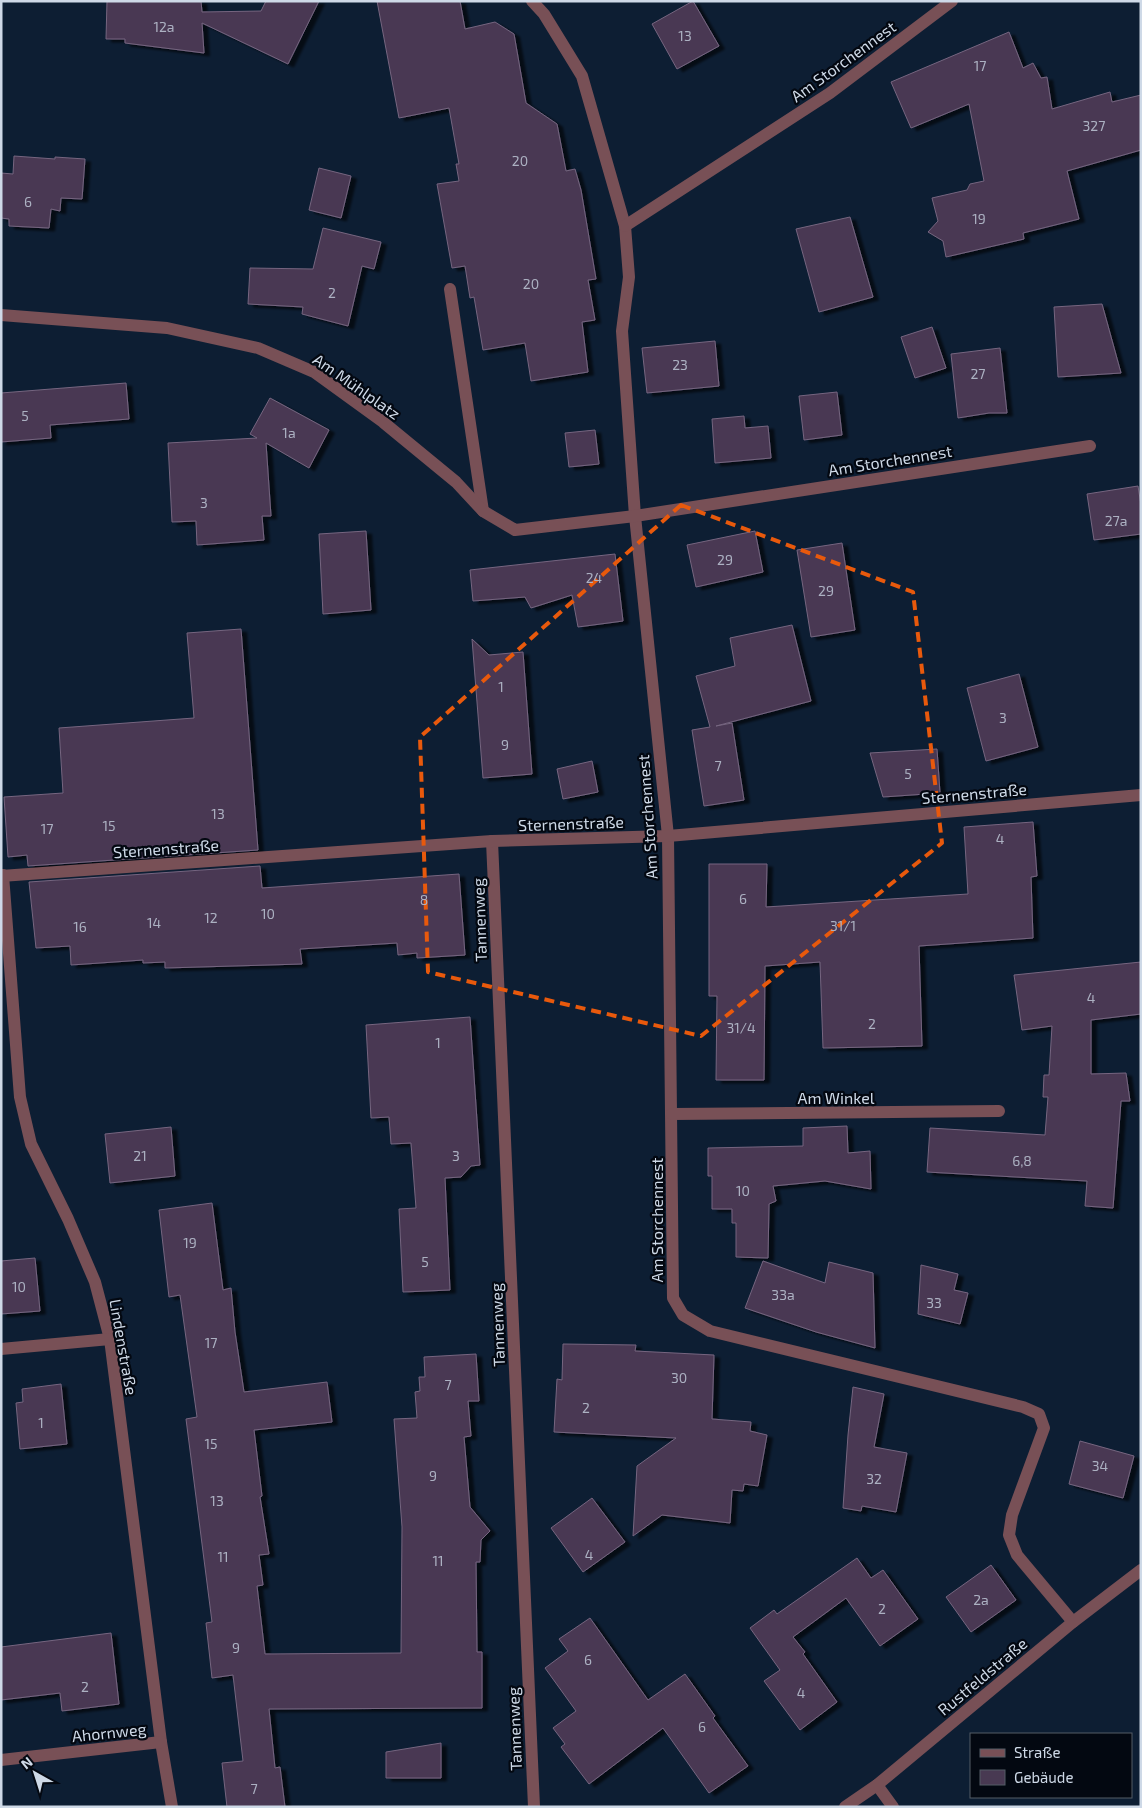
<svg xmlns="http://www.w3.org/2000/svg" width="1142" height="1808" font-family="'Exo 2',sans-serif">
<defs>
<filter id="shadow"><feDropShadow dx="5.5" dy="3" stdDeviation="1" flood-color="#0009"/></filter>
</defs>
<rect width="100%" height="100%" fill="#0d1e33"/>
<g fill="#483952" stroke="#766580" filter="url(#shadow)">
<path d="M 107,1 L 201,1 L 202,12 L 261,11 L 266,1 L 319,1 L 288,64 L 202,23 L 204,53 L 125,43 L 125,39 L 106,39 Z"/>
<path d="M 377,1 L 460,1 L 465,29 L 495,22 L 514,34 L 526,103 L 557,124 L 566,171 L 575,169 L 581,190 L 596,279 L 588,280 L 595,320 L 582,322 L 588,372 L 531,381 L 525,343 L 483,350 L 474,297 L 470,298 L 465,266 L 452,268 L 437,184 L 459,181 L 456,164 L 459,164 L 449,108 L 399,118 Z"/>
<path d="M 693,1 L 719,46 L 677,69 L 652,24 Z"/>
<path d="M 1009,32 L 1023,68 L 1033,63 L 1041,78 L 1047,77 L 1052,109 L 1110,92 L 1112,102 L 1141,95 L 1141,150 L 1067,171 L 1079,219 L 1023,233 L 1024,239 L 946,257 L 943,241 L 928,232 L 938,221 L 932,198 L 967,190 L 970,184 L 984,181 L 969,104 L 911,128 L 891,82 Z"/>
<path d="M 14,156 L 55,159 L 55,157 L 85,159 L 82,199 L 61,198 L 60,211 L 51,209 L 49,228 L 9,226 L 9,219 L 1,218 L 1,173 L 13,174 Z"/>
<path d="M 319,168 L 351,176 L 341,218 L 309,210 Z"/>
<path d="M 850,217 L 873,297 L 819,312 L 796,229 Z"/>
<path d="M 323,228 L 381,242 L 374,269 L 362,266 L 348,326 L 302,314 L 303,307 L 248,304 L 250,268 L 313,269 Z"/>
<path d="M 1102,304 L 1121,373 L 1058,377 L 1054,307 Z"/>
<path d="M 932,327 L 946,368 L 915,378 L 901,337 Z"/>
<path d="M 715,341 L 719,386 L 647,393 L 642,348 Z"/>
<path d="M 1000,348 L 1007,413 L 989,413 L 958,418 L 951,354 Z"/>
<path d="M 126,383 L 129,419 L 50,425 L 51,438 L 1,442 L 1,393 Z"/>
<path d="M 837,392 L 842,435 L 804,440 L 799,396 Z"/>
<path d="M 270,398 L 329,430 L 309,468 L 266,443 L 271,516 L 262,516 L 264,540 L 197,545 L 196,521 L 172,522 L 168,443 L 257,438 L 250,434 Z"/>
<path d="M 744,416 L 745,428 L 768,426 L 771,458 L 715,463 L 712,419 Z"/>
<path d="M 595,430 L 599,464 L 569,467 L 565,433 Z"/>
<path d="M 1138,486 L 1141,505 L 1141,534 L 1094,540 L 1087,494 Z"/>
<path d="M 366,531 L 371,610 L 323,614 L 319,534 Z"/>
<path d="M 755,531 L 763,572 L 696,587 L 687,545 Z"/>
<path d="M 842,543 L 855,630 L 811,637 L 797,550 Z"/>
<path d="M 615,554 L 623,621 L 578,627 L 572,595 L 531,608 L 525,597 L 473,601 L 470,570 Z"/>
<path d="M 792,625 L 811,701 L 716,726 L 732,723 L 744,800 L 704,806 L 692,730 L 710,727 L 696,676 L 735,666 L 730,638 Z"/>
<path d="M 241,629 L 258,850 L 28,866 L 27,855 L 8,857 L 4,797 L 63,793 L 59,728 L 194,718 L 187,633 Z"/>
<path d="M 472,639 L 489,655 L 523,652 L 532,774 L 483,778 Z"/>
<path d="M 1019,674 L 1038,747 L 986,761 L 967,688 Z"/>
<path d="M 937,749 L 940,793 L 883,797 L 870,753 Z"/>
<path d="M 592,761 L 598,792 L 563,799 L 557,769 Z"/>
<path d="M 1033,822 L 1037,876 L 1031,877 L 1033,938 L 919,946 L 922,1046 L 823,1048 L 820,962 L 765,966 L 764,1080 L 716,1080 L 717,996 L 709,996 L 709,864 L 767,864 L 766,907 L 968,894 L 964,827 Z"/>
<path d="M 260,866 L 262,888 L 459,874 L 465,955 L 417,958 L 417,953 L 398,955 L 397,943 L 300,949 L 302,964 L 165,968 L 165,962 L 143,963 L 143,960 L 71,965 L 70,946 L 36,948 L 29,882 Z"/>
<path d="M 1141,962 L 1141,1014 L 1091,1020 L 1091,1074 L 1126,1073 L 1130,1101 L 1121,1101 L 1113,1208 L 1085,1206 L 1087,1181 L 927,1172 L 930,1128 L 1045,1135 L 1048,1097 L 1043,1097 L 1044,1075 L 1049,1075 L 1052,1026 L 1022,1030 L 1014,975 Z"/>
<path d="M 470,1017 L 480,1165 L 471,1166 L 461,1177 L 445,1178 L 450,1290 L 403,1292 L 399,1209 L 416,1208 L 411,1143 L 391,1144 L 389,1117 L 371,1118 L 366,1025 Z"/>
<path d="M 847,1126 L 848,1153 L 870,1151 L 871,1189 L 825,1181 L 773,1186 L 776,1201 L 769,1204 L 768,1258 L 736,1257 L 736,1223 L 732,1223 L 732,1209 L 712,1209 L 712,1176 L 708,1176 L 708,1148 L 803,1146 L 803,1128 Z"/>
<path d="M 171,1127 L 175,1176 L 110,1183 L 105,1134 Z"/>
<path d="M 212,1203 L 223,1290 L 231,1288 L 235,1332 L 244,1392 L 327,1382 L 332,1422 L 254,1430 L 262,1496 L 260,1497 L 269,1554 L 259,1555 L 263,1585 L 257,1586 L 265,1654 L 401,1653 L 402,1527 L 394,1419 L 417,1418 L 415,1392 L 420,1391 L 419,1377 L 425,1377 L 424,1357 L 476,1354 L 479,1401 L 468,1401 L 471,1436 L 464,1437 L 470,1507 L 490,1531 L 481,1540 L 480,1562 L 476,1562 L 477,1652 L 482,1652 L 482,1708 L 269,1709 L 275,1768 L 280,1767 L 285,1807 L 227,1807 L 222,1763 L 243,1761 L 233,1675 L 212,1678 L 206,1623 L 212,1622 L 186,1419 L 197,1417 L 180,1295 L 169,1297 L 159,1210 Z"/>
<path d="M 35,1258 L 40,1311 L 1,1314 L 1,1261 Z"/>
<path d="M 763,1261 L 825,1283 L 829,1262 L 873,1273 L 875,1348 L 816,1332 L 745,1308 Z"/>
<path d="M 921,1265 L 958,1274 L 954,1290 L 968,1293 L 960,1324 L 918,1314 Z"/>
<path d="M 563,1344 L 636,1345 L 635,1351 L 714,1355 L 712,1419 L 751,1422 L 750,1431 L 767,1435 L 758,1486 L 744,1484 L 743,1491 L 732,1490 L 730,1523 L 662,1515 L 633,1536 L 637,1466 L 676,1438 L 554,1432 L 557,1379 L 562,1380 Z"/>
<path d="M 61,1384 L 67,1444 L 20,1449 L 16,1403 L 23,1402 L 22,1389 Z"/>
<path d="M 853,1387 L 884,1394 L 874,1447 L 907,1453 L 896,1512 L 862,1506 L 861,1511 L 843,1508 L 848,1435 Z"/>
<path d="M 1080,1441 L 1134,1456 L 1123,1498 L 1069,1484 Z"/>
<path d="M 592,1498 L 625,1542 L 583,1572 L 551,1528 Z"/>
<path d="M 857,1558 L 871,1578 L 883,1570 L 918,1619 L 880,1646 L 846,1598 L 793,1637 L 805,1652 L 803,1654 L 837,1702 L 800,1730 L 764,1681 L 780,1670 L 750,1628 L 774,1610 L 777,1614 Z"/>
<path d="M 991,1565 L 1016,1600 L 971,1632 L 946,1597 Z"/>
<path d="M 590,1618 L 648,1700 L 685,1674 L 715,1716 L 713,1718 L 748,1766 L 709,1793 L 663,1728 L 589,1784 L 561,1747 L 565,1744 L 553,1728 L 576,1711 L 545,1668 L 568,1651 L 559,1639 Z"/>
<path d="M 111,1633 L 119,1704 L 62,1711 L 60,1693 L 1,1700 L 1,1647 Z"/>
<path d="M 441,1743 L 441,1778 L 386,1778 L 386,1752 Z"/>
</g>
<g fill="none" stroke-linecap="round" stroke-linejoin="round">
<g stroke="#785056" stroke-width="12">
<path d="M 532,1 L 544,14 L 582,76 L 625,226 L 629,277 L 622,331 L 635,516 L 668,836 L 673,1298 L 683,1315 L 710,1331 L 1023,1407 L 1039,1414 L 1044,1428 L 1012,1515 L 1009,1535 L 1017,1555 L 1073,1622"/>
<path d="M 625,226 L 830,93 L 952,1"/>
<path d="M 450,289 L 483,511"/>
<path d="M 1,315 L 167,328 L 258,348 L 314,372 L 383,422 L 456,482 L 483,511 L 515,530 L 635,516 L 1090,446"/>
<path d="M 492,841 L 534,1807"/>
<path d="M 3,875 L 20,1097 L 31,1144 L 68,1219 L 95,1282 L 110,1339 L 161,1742 L 172,1807"/>
<path d="M 1,876 L 492,841 L 668,836 L 1141,795"/>
<path d="M 672,1114 L 999,1111"/>
<path d="M 1,1349 L 110,1339"/>
<path d="M 1,1760 L 161,1742"/>
<path d="M 877,1785 L 893,1807"/>
<path d="M 845,1807 L 877,1785 L 1073,1622 L 1141,1570"/>
</g>
</g>
<path fill="none" stroke="#e8590c" stroke-width="4" stroke-dasharray="10 6" stroke-linejoin="round" d="M 681,505 L 913,592 L 942,843 L 701,1036 L 428,972 L 420,737 Z"/>
<g text-anchor="middle" dominant-baseline="central" stroke-width="4.5" stroke-linejoin="round" paint-order="stroke">
<g font-size="14" fill="#acb1c2">
<text x="164" y="26">12a</text>
<text x="685" y="35">13</text>
<text x="980" y="65">17</text>
<text x="1094" y="125">327</text>
<text x="520" y="160">20</text>
<text x="28" y="201">6</text>
<text x="979" y="218">19</text>
<text x="531" y="283">20</text>
<text x="332" y="292">2</text>
<text x="680" y="364">23</text>
<text x="978" y="373">27</text>
<text x="25" y="415">5</text>
<text x="289" y="432">1a</text>
<text x="204" y="502">3</text>
<text x="1116" y="520">27a</text>
<text x="725" y="559">29</text>
<text x="594" y="577">24</text>
<text x="826" y="590">29</text>
<text x="501" y="686">1</text>
<text x="1003" y="717">3</text>
<text x="505" y="744">9</text>
<text x="718" y="765">7</text>
<text x="908" y="773">5</text>
<text x="218" y="813">13</text>
<text x="109" y="825">15</text>
<text x="47" y="828">17</text>
<text x="1000" y="838">4</text>
<text x="743" y="898">6</text>
<text x="424" y="899">8</text>
<text x="268" y="913">10</text>
<text x="211" y="917">12</text>
<text x="154" y="922">14</text>
<text x="843" y="925">31/1</text>
<text x="80" y="926">16</text>
<text x="1091" y="997">4</text>
<text x="872" y="1023">2</text>
<text x="741" y="1027">31/4</text>
<text x="438" y="1042">1</text>
<text x="140" y="1155">21</text>
<text x="456" y="1155">3</text>
<text x="1022" y="1160">6,8</text>
<text x="743" y="1190">10</text>
<text x="190" y="1242">19</text>
<text x="425" y="1261">5</text>
<text x="19" y="1286">10</text>
<text x="783" y="1294">33a</text>
<text x="934" y="1302">33</text>
<text x="211" y="1342">17</text>
<text x="679" y="1377">30</text>
<text x="448" y="1384">7</text>
<text x="586" y="1407">2</text>
<text x="41" y="1422">1</text>
<text x="211" y="1443">15</text>
<text x="1100" y="1465">34</text>
<text x="433" y="1475">9</text>
<text x="874" y="1478">32</text>
<text x="217" y="1500">13</text>
<text x="589" y="1554">4</text>
<text x="223" y="1556">11</text>
<text x="438" y="1560">11</text>
<text x="981" y="1599">2a</text>
<text x="882" y="1608">2</text>
<text x="236" y="1647">9</text>
<text x="588" y="1659">6</text>
<text x="85" y="1686">2</text>
<text x="801" y="1692">4</text>
<text x="702" y="1726">6</text>
<text x="254" y="1788">7</text>
</g>
<g font-size="16" fill="#ced9e7" stroke="#030811">
<text transform="translate(843 61) rotate(-36)">Am Storchennest</text>
<text transform="translate(357 386) rotate(35)">Am Mühlplatz</text>
<text transform="translate(890 460) rotate(-9)">Am Storchennest</text>
<text transform="translate(974 793) rotate(-5)">Sternenstraße</text>
<text transform="translate(647 817) rotate(-94)">Am Storchennest</text>
<text transform="translate(571 823) rotate(-2)">Sternenstraße</text>
<text transform="translate(166 848) rotate(-4)">Sternenstraße</text>
<text transform="translate(479 920) rotate(-92)">Tannenweg</text>
<text x="836" y="1097">Am Winkel</text>
<text transform="translate(656 1220) rotate(-90)">Am Storchennest</text>
<text transform="translate(497 1325) rotate(-92)">Tannenweg</text>
<text transform="translate(124 1347) rotate(80)">Lindenstraße</text>
<text transform="translate(982 1676) rotate(-40)">Rustfeldstraße</text>
<text transform="translate(514 1729) rotate(-92)">Tannenweg</text>
<text transform="translate(109 1732) rotate(-6)">Ahornweg</text>
</g>
</g>
<rect width="1142" height="1808" fill="none" stroke="#ced9e7" stroke-width="5"/>
<rect x="970" y="1733" width="162" height="65" fill="#030811" stroke="#545c67"/>
<rect x="980" y="1749" width="25" height="8" fill="#785056" stroke="#545c67"/>
<text x="1014" y="1758" font-size="15" fill="#ced9e7">Straße</text>
<rect x="980" y="1770" width="25" height="15" fill="#483952" stroke="#545c67"/>
<text x="1014" y="1783" font-size="15" fill="#ced9e7">Gebäude</text>
<g transform="translate(35 1773) rotate(321)" stroke="#030811" stroke-width="4" paint-order="stroke">
<path d="M0-4L9 19L0 12L-9 19Z" fill="#ced9e7"/>
<text y="-8" font-size="14" font-weight="bold" text-anchor="middle" fill="#ced9e7">N</text>
</g>
</svg>
